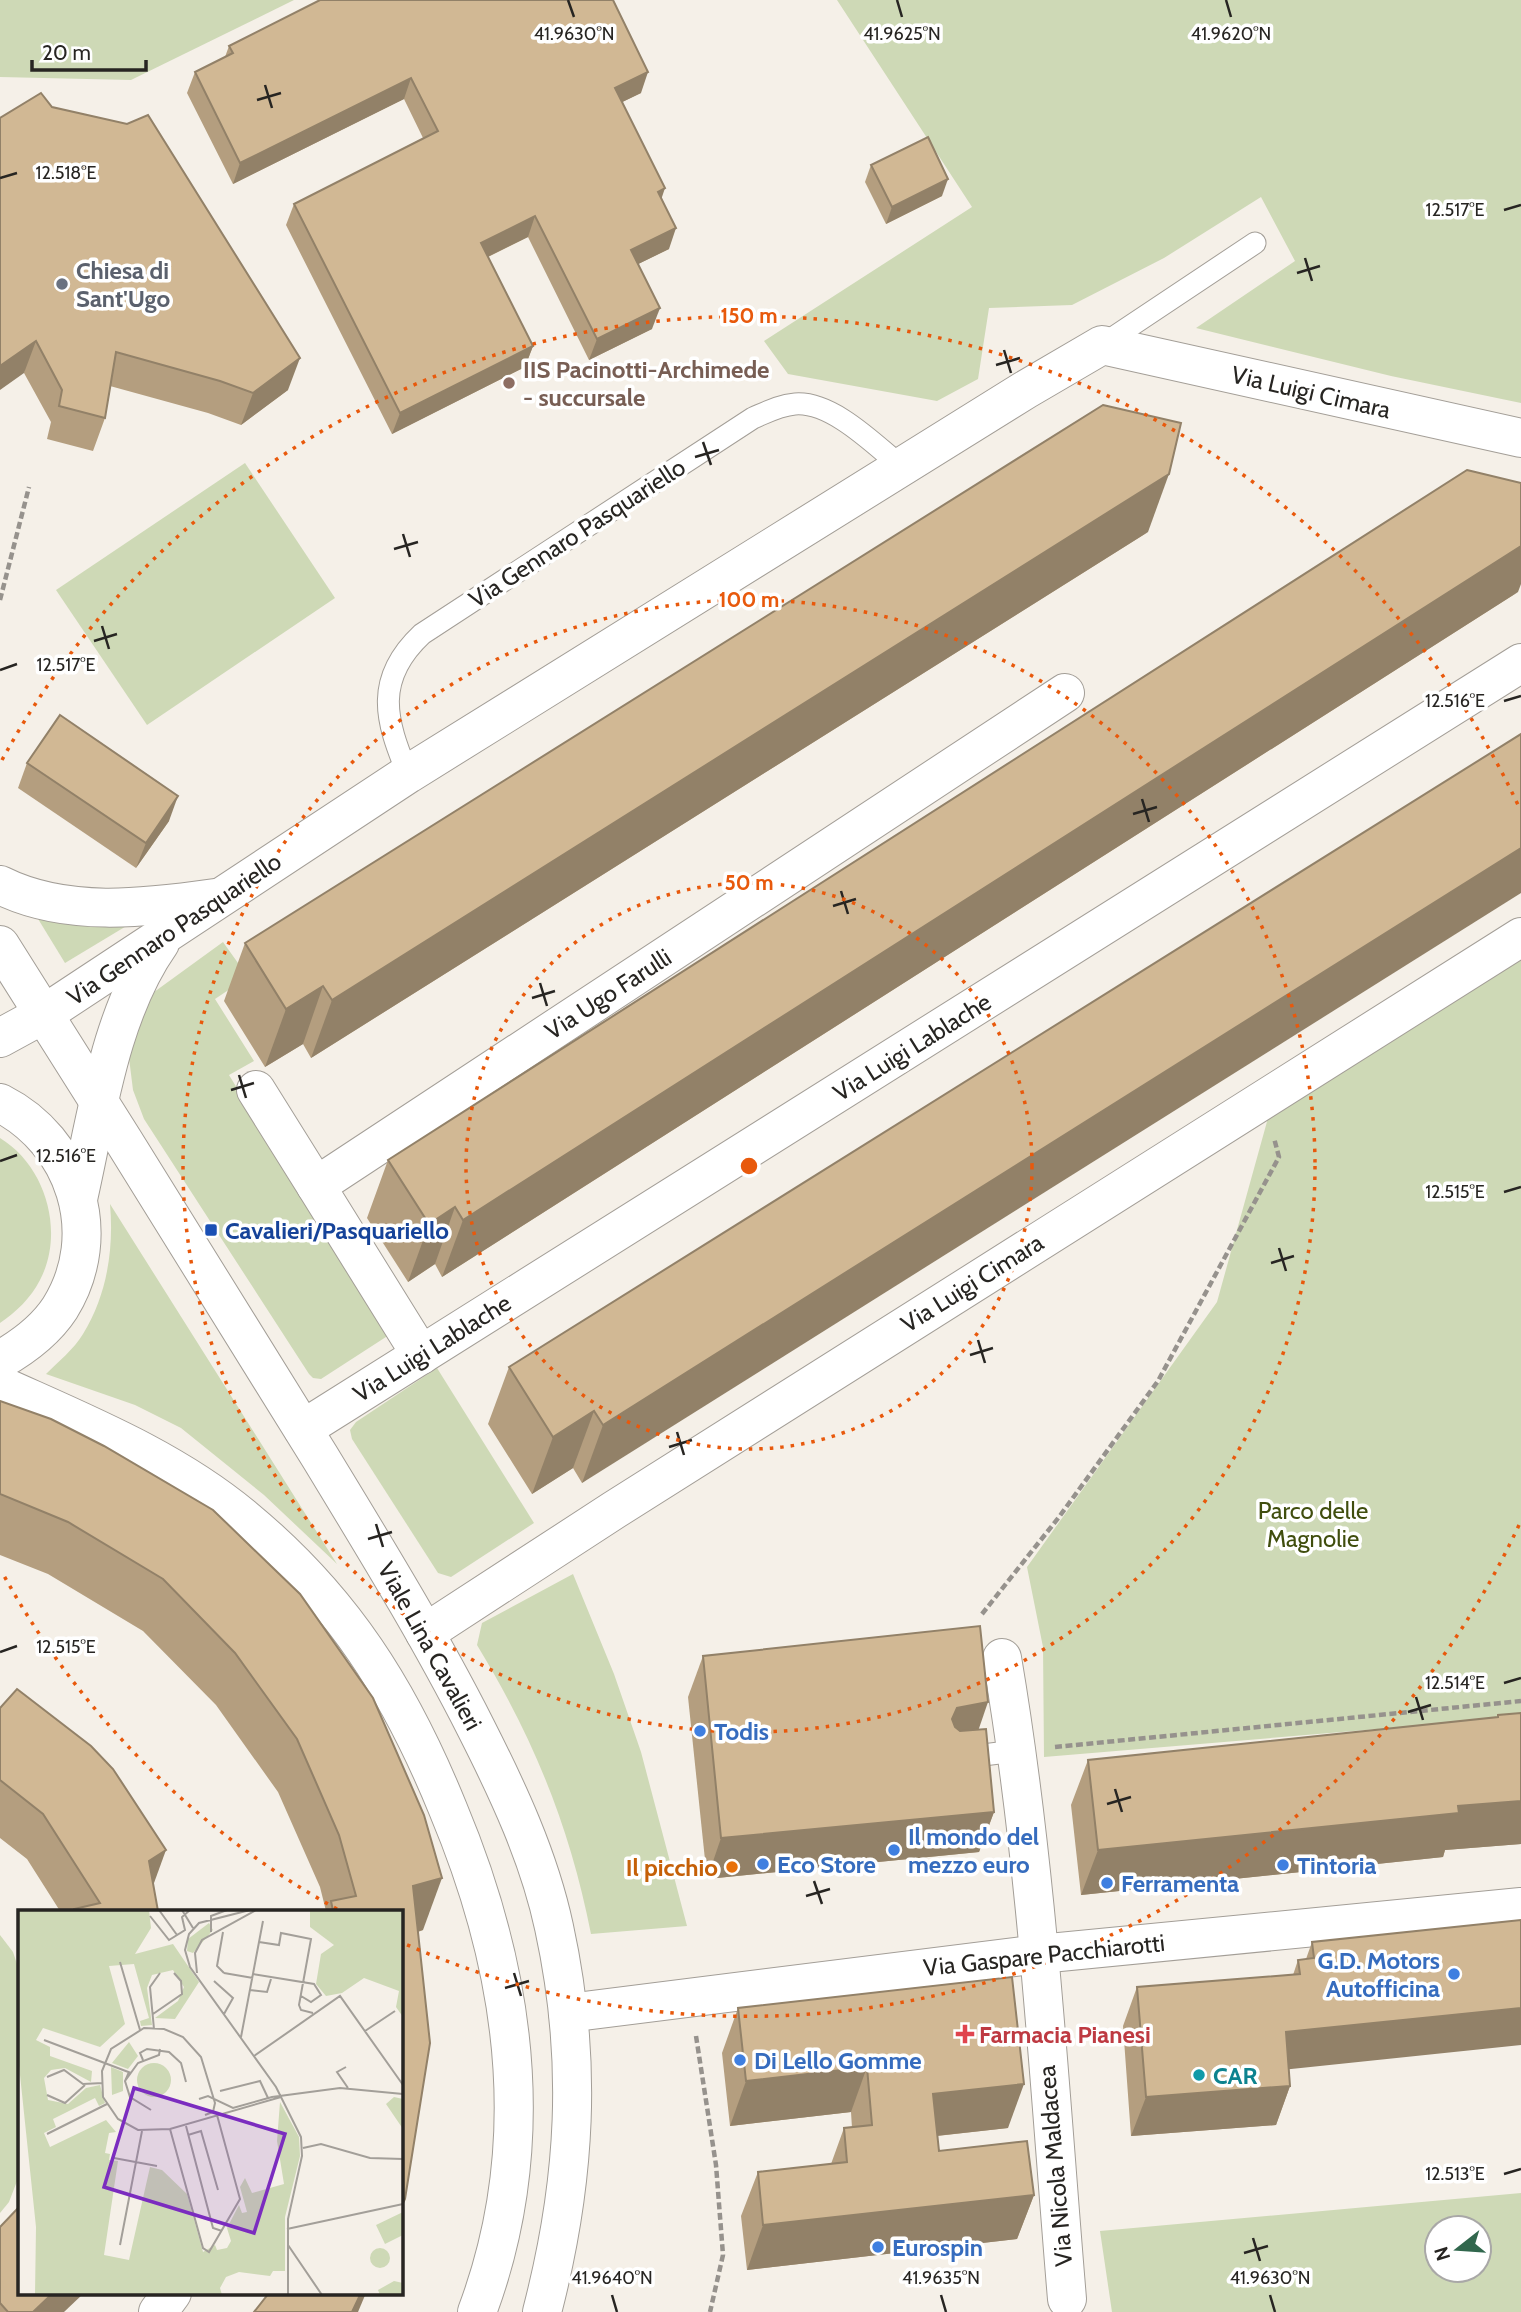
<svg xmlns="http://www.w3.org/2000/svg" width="1521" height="2312" font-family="Cabin,sans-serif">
<rect width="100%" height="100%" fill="#f5f0e8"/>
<g fill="#ced9b6" fill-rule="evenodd">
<path d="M 0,0 L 294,0 L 131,80 L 0,77 Z"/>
<path d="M 837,0 L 1521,0 L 1521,403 L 1391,376 L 1196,328 L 1295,261 L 1261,197 L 1164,258 L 1072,305 L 989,308 L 978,379 L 937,401 L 788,374 L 764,341 L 972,207 Z"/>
<path d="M 245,463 L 335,598 L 147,725 L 56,590 Z"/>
<path d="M 32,909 L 138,919 L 65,963 Z"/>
<path d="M 223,942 L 248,977 L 215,999 L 254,1061 L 229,1075 L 389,1335 L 321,1379 L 313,1378 L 309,1374 L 144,1119 L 133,1090 L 129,1058 L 150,995 Z"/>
<path d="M 1521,956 L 1521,1717 L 1044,1757 L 1043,1647 L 1027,1567 L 1217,1302 L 1268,1118 Z"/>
<path d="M 0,1138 C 46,1166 65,1232 40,1280 C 31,1298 16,1312 0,1323 Z"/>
<path d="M 110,1204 L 337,1564 L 264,1495 L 181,1428 L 135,1405 L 46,1374 C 58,1362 74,1349 83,1334 C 107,1295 114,1249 110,1204 Z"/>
<path d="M 437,1368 L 534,1523 L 451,1577 L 438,1573 L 352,1439 L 350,1430 L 356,1422 Z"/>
<path d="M 573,1574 L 614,1674 L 641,1752 L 687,1926 L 591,1934 C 570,1827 534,1739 477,1645 L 482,1623 Z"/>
<path d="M 0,1935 L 13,1952 L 19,1970 L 19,2176 L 9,2202 L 0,2213 Z"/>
<path d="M 1521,2193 L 1521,2312 L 1112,2312 L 1100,2231 ZM 1437,2228 L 1479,2228 L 1479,2270 L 1437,2270 Z"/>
</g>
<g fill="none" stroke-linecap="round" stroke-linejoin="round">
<g stroke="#a39e97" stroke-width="23">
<g id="lane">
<path d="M 1102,345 L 1255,243"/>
<path d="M 408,774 C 385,720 374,679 422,634 L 753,418 C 767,412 780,405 795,404 C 832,401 875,445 902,467"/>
<path d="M 959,1758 L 1015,1751"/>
</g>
</g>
<g stroke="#a39e97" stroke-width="40">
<g id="street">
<path d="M 0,885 C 66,918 144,908 215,898"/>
<path d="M 0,945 C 108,1115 214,1285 320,1457 C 374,1546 429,1635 476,1728 C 508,1791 539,1857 554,1927 C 583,2060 576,2181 542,2312"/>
<path d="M 0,1038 L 44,1014 L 408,774 L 1025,390 L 1102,345 L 1521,438"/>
<path d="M 256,1090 L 316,1186"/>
<path d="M 0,1103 C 75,1141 106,1234 60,1308 C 45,1331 23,1347 0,1360"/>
<path d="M 78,1199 C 97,1115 110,1014 160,943"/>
<path d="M 421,1355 L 316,1186 L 1065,693"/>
<path d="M 0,1385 C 84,1423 172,1458 244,1518 C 343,1600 400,1691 448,1809 C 516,1971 540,2144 477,2312"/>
<path d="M 303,1429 L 1521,663"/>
<path d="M 425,1633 L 614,1510 L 1521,937"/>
<path d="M 1002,1658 C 1038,1870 1049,2085 1067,2299"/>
<path d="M 568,2013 L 1039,1954 L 1521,1907"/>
<path d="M 158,2312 L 172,2293"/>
</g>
</g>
<g stroke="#96928d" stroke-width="4.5" stroke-dasharray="7 3.5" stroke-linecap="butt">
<path d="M 0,600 L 29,487"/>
<path d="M 982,1614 L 1059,1517 L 1158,1381 L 1279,1157 L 1274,1138"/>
<path d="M 1055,1747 L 1521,1701"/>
<path d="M 696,2036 L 716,2165 L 723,2255 L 710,2312"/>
</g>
<use href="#lane" stroke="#fff" stroke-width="21"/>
<use href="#street" stroke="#fff" stroke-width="38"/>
</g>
<g fill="#b49e7f">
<path d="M 229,46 L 641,93 L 622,102 L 662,198 L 669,249 L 638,264 L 652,329 L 589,360 L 528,237 L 488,257 L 533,346 L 525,367 L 392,434 L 286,225 L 294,204 L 423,138 L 404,99 L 233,184 L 187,93 L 195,72 L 225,57 Z"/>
<path d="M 52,107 L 288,390 L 241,425 L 208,413 L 110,386 L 105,418 L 93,451 L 47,439 L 51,422 L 24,373 Z"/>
<path d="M 871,165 L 942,196 L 886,224 L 865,182 Z"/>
<path d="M 1148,532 L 311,1058 L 303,1044 L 265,1067 L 224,1001 L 245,943 Z"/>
<path d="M 1518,592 L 442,1277 L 435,1264 L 408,1282 L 367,1218 L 388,1160 Z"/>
<path d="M 1521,734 L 582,1483 L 573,1468 L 532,1494 L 488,1424 L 509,1367 Z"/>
<path d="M 27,763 L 169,821 L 136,868 L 18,788 Z"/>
<path d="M 0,1401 L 104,1446 L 423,1930 L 418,1932 L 401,1911 L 326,1911 L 320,1887 L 278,1792 L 216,1705 L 143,1631 L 48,1574 L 0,1555 Z"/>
<path d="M 703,1656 L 978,1730 L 994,1812 L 979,1852 L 707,1879 L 688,1697 Z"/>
<path d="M 0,1708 L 153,1885 L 158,1911 L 60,1911 L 27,1859 L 0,1838 Z"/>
<path d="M 1521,1713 L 1521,1844 L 1445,1850 L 1443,1857 L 1081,1895 L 1071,1805 L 1088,1760 L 1497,1717 L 1498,1715 Z"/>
<path d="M 1521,1920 L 1289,2069 L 1290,2086 L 1276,2125 L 1131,2136 L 1123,2026 L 1137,1987 L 1293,1975 L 1298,1960 L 1306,1959 L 1312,1942 Z"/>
<path d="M 738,2008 L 1008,2128 L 937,2136 L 939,2151 L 1034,2195 L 1017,2239 L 747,2270 L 741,2216 L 758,2172 L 831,2164 L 844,2128 L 852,2128 L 851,2112 L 730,2126 L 722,2053 Z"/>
<path d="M 0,2227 L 64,2312 L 0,2312 Z"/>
</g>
<g fill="#928168">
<path d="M 648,72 L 641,93 L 608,109 L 615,88 Z"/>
<path d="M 411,78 L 404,99 L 233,184 L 240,163 Z"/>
<path d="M 948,179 L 942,196 L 886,224 L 892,207 Z"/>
<path d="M 665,188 L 658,209 L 658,192 Z"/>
<path d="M 535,216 L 528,237 L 473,264 L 481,243 Z"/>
<path d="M 676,228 L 669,249 L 624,271 L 631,250 Z"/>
<path d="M 660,308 L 652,329 L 589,360 L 597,339 Z"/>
<path d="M 36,341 L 24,373 L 0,390 L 0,366 Z"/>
<path d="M 533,346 L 525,367 L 392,434 L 400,413 Z"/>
<path d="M 300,358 L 288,390 L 241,425 L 253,393 Z"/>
<path d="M 1169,474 L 1148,532 L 311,1058 L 332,1000 Z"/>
<path d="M 1521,546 L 1521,584 L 1518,592 L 442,1277 L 463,1220 Z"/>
<path d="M 178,796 L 169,821 L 136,868 L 146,843 Z"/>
<path d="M 1521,848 L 1521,893 L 582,1483 L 603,1425 Z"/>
<path d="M 323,986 L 303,1044 L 265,1067 L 286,1009 Z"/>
<path d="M 455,1207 L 435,1264 L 408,1282 L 429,1224 Z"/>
<path d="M 594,1411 L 573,1468 L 532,1494 L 553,1437 Z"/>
<path d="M 988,1702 L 974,1743 L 943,1748 L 952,1719 L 957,1708 Z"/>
<path d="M 1521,1801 L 1521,1844 L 1445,1850 L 1443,1857 L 1081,1895 L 1098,1850 L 1458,1806 Z"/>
<path d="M 994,1812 L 979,1852 L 707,1879 L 721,1838 Z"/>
<path d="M 166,1850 L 150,1894 L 149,1861 Z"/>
<path d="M 442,1878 L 423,1930 L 401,1936 L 413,1886 Z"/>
<path d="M 1521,2008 L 1521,2045 L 1272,2071 L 1286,2032 Z"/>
<path d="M 867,2067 L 851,2112 L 730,2126 L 746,2081 Z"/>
<path d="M 1024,2084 L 1008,2128 L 917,2138 L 933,2094 Z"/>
<path d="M 1290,2086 L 1276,2125 L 1131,2136 L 1146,2097 Z"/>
<path d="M 1034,2195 L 1017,2239 L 747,2270 L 763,2225 Z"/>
<path d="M 53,2293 L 84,2293 L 64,2312 L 33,2312 Z"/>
<path d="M 361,2293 L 366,2293 L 358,2312 L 352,2312 Z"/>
</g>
<g fill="#d1b894" stroke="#928168" stroke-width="2">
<path d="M 320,0 L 613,0 L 648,72 L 615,88 L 665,188 L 658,192 L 676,228 L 631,250 L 660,308 L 597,339 L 535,216 L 481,243 L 533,346 L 400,413 L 294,204 L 438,131 L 411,78 L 240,163 L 195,72 L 233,53 L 229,46 Z"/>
<path d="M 41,93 L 52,107 L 127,124 L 148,115 L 300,358 L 253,393 L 220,381 L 116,352 L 105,418 L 59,406 L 62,390 L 36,341 L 0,366 L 0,118 Z"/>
<path d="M 928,137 L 948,179 L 892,207 L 871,165 Z"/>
<path d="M 1103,405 L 1181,423 L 1169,474 L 332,1000 L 323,986 L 286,1009 L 245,943 Z"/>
<path d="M 1467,470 L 1521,483 L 1521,546 L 463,1220 L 455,1207 L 429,1224 L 388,1160 Z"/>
<path d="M 60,715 L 178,796 L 146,843 L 27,763 Z"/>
<path d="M 1521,734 L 1521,848 L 603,1425 L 594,1411 L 553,1437 L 509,1367 Z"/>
<path d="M 0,1401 L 51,1419 L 104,1446 L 213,1510 L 300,1594 L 373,1698 L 424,1815 L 442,1878 L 413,1886 L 430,2043 L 405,2199 L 401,2207 L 401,1911 L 333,1911 L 331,1901 L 356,1896 L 339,1835 L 297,1739 L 235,1653 L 163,1579 L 68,1522 L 0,1494 Z"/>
<path d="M 980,1626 L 988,1702 L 957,1708 L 952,1719 L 955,1727 L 960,1731 L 986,1729 L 994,1812 L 721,1838 L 703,1656 Z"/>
<path d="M 17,1689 L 91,1746 L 113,1769 L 166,1850 L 149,1861 L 158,1911 L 74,1911 L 74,1909 L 100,1903 L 43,1814 L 0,1780 L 0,1708 Z"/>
<path d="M 1521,1713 L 1521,1801 L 1458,1806 L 1459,1813 L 1098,1850 L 1088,1760 L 1498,1717 L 1498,1715 Z"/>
<path d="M 1521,1920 L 1521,2008 L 1286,2032 L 1290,2086 L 1146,2097 L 1137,1987 L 1300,1974 L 1298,1960 L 1314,1958 L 1312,1942 Z"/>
<path d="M 1012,1977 L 1024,2084 L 933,2094 L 939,2151 L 1027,2141 L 1034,2195 L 763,2225 L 758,2172 L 847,2162 L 844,2128 L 872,2125 L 867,2067 L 746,2081 L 738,2008 Z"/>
<path d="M 19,2207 L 19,2293 L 53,2293 L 33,2312 L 8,2312 L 0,2303 L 0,2227 Z"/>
<path d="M 269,2293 L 361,2293 L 352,2312 L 254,2312 Z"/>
</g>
<path fill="none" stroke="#272522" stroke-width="2.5" d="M 568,0 L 574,17M 897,0 L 902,17M 1226,0 L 1231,17M 265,85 L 272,108M 257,100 L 281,93M 0,178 L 17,173M 1504,210 L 1521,205M 1305,258 L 1312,281M 1297,273 L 1320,266M 1004,350 L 1011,373M 996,365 L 1020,358M 703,442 L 711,465M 695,457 L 719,450M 403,534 L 410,557M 394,549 L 418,542M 102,626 L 109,649M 94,641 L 117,634M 0,670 L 17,664M 1504,701 L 1521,696M 1142,799 L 1149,822M 1133,814 L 1157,807M 841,891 L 848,914M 833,906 L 856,899M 540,983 L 547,1006M 532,998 L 555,991M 239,1075 L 246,1098M 231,1090 L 254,1083M 0,1161 L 17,1155M 1504,1192 L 1521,1187M 1279,1248 L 1286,1271M 1271,1263 L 1294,1256M 978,1340 L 985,1363M 970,1355 L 993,1348M 677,1432 L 684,1455M 669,1447 L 692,1440M 376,1524 L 383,1547M 368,1539 L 392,1532M 0,1652 L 17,1646M 1504,1683 L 1521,1678M 1416,1697 L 1423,1720M 1408,1712 L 1431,1705M 1115,1789 L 1122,1812M 1107,1804 L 1131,1797M 814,1881 L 822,1904M 806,1896 L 830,1889M 514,1973 L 521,1996M 505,1988 L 529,1981M 1504,2174 L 1521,2169M 1253,2238 L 1260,2261M 1244,2253 L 1268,2246M 612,2295 L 617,2312M 941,2295 L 946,2312M 1270,2295 L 1275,2312"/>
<g fill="none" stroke="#e8590c" stroke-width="3.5" stroke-dasharray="3.5 7">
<circle cx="749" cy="1166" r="283"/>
<circle cx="749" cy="1166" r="566"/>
<path d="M1519 1525A850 850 0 0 1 403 1943M337 1909A850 850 0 0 1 2 1572M2 760A850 850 0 0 1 1519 807"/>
</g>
<circle fill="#6b7280" stroke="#fff" stroke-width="2.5" cx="62" cy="284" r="7"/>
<circle fill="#8d6e63" stroke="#fff" stroke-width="2.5" cx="509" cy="383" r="7"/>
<rect fill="#1a4fb4" stroke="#fff" stroke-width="2.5" x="204" y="1223" width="14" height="14" rx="3.5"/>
<g fill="#3f7fe0" stroke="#fff" stroke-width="2.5">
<circle cx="700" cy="1731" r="7"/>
<circle cx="894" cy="1850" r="7"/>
<circle cx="763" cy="1864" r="7"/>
<circle cx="1283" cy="1865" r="7"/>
<circle cx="1107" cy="1883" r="7"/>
<circle cx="1454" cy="1974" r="7"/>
<circle cx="740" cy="2060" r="7"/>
<circle cx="878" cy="2247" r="7"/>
</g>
<circle fill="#e8710a" stroke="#fff" stroke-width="2.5" cx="732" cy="1867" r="7"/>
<path fill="#e0444e" stroke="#fff" stroke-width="2.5" d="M961.5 2023.5h7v7h7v7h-7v7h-7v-7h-7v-7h7z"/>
<circle fill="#0f9aa8" stroke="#fff" stroke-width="2.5" cx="1199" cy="2075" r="7"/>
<g text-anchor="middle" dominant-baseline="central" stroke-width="7" stroke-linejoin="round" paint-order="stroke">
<g font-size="24" font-weight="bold" fill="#5b616d" stroke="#fff" text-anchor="start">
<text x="76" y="270">Chiesa di<tspan x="76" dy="28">Sant'Ugo</tspan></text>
</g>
<g font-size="24" font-weight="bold" fill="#785e54" stroke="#fff" text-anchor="start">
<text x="523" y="369">IIS Pacinotti-Archimede<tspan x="523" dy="28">- succursale</tspan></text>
</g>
<g font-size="24" fill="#272522" stroke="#fff">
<text transform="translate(1311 392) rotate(13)">Via Luigi Cimara</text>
<text transform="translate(577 533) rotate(-33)">Via Gennaro Pasquariello</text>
<text transform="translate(174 929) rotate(-34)">Via Gennaro Pasquariello</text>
<text transform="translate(608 994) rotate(-33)">Via Ugo Farulli</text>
<text transform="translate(912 1047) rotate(-32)">Via Luigi Lablache</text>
<text transform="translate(972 1283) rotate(-32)">Via Luigi Cimara</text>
<text transform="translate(432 1348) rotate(-32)">Via Luigi Lablache</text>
<text transform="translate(430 1646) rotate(61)">Viale Lina Cavalieri</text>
<text transform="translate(1044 1955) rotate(-6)">Via Gaspare Pacchiarotti</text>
<text transform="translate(1055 2166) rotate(-95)">Via Nicola Maldacea</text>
</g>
<g font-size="24" font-weight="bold" fill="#164399" stroke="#fff" text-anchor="start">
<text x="225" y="1230">Cavalieri/Pasquariello</text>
</g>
<g font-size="24" fill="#404e0e" stroke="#fff">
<text x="1313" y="1510">Parco delle<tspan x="1313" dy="28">Magnolie</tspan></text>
</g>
<g font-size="24" font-weight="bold" fill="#366cbe" stroke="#fff" text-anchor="start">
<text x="714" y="1731">Todis</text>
<text x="908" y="1836">Il mondo del<tspan x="908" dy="28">mezzo euro</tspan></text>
<text x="777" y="1864">Eco Store</text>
<text x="1297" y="1865">Tintoria</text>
<text x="1121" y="1883">Ferramenta</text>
<text x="1440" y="1960" text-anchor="end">G.D. Motors<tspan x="1440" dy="28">Autofficina</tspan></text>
<text x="754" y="2060">Di Lello Gomme</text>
<text x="892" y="2247">Eurospin</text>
</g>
<g font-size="24" font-weight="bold" fill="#c56008" stroke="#fff" text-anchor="end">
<text x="718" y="1867">Il picchio</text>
</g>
<g font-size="24" font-weight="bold" fill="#be3a42" stroke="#fff" text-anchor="start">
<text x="979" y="2034">Farmacia Pianesi</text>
</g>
<g font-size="24" font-weight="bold" fill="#0d838f" stroke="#fff" text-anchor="start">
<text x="1213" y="2075">CAR</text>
</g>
</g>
<g transform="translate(18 1910)">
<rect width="385" height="385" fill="#f5f0e8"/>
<path d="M 0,0 L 131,0 L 133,18 L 117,44 L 155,34 L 181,72 L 157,109 L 137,108 L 160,91 L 166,77 L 155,60 L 134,65 L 129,78 L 134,115 L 123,116 L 122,111 L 131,108 L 116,54 L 91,56 L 107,114 L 82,137 L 25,118 L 18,130 L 32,137 L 32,146 L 74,161 L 73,172 L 47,158 L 33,160 L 26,168 L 30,190 L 50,194 L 68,178 L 82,175 L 87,193 L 81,196 L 77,188 L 35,209 L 38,217 L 26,223 L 32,237 L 88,210 L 98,222 L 91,223 L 87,243 L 92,244 L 91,250 L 100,251 L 86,345 L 111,350 L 132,257 L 144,260 L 169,284 L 185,342 L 197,335 L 199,340 L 209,338 L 213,331 L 209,318 L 221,295 L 224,303 L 229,302 L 222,277 L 227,268 L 234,283 L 266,274 L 259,231 L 262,192 L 281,227 L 282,246 L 267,307 L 267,361 L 255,361 L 252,366 L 221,362 L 208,367 L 202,378 L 204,385 L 17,385 L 18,317 L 0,146 ZM 292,0 L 385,0 L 385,107 L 378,97 L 381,81 L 346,68 L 324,83 L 308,86 L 298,74 L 303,44 L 316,35 L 292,17 ZM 191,13 L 195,20 L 175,43 L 169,41 L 170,29 ZM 111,132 L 120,146 L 110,159 L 94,153 ZM119 170a17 17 0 1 1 34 0a17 17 0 1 1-34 0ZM 93,157 L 105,162 L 105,181 L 94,185 ZM 376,187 L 385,189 L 385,219 L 368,194 ZM 385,302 L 385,325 L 367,334 L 358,315 ZM352 348a10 10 0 1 1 20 0a10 10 0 1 1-20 0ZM 376,371 L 385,373 L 385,385 L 362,385 L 360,380 Z" fill="#ced9b6"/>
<path fill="none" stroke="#a39f99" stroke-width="2" d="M 141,0 L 159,25M 164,0 L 175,18M 232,0 L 181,13 L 171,24 L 167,40 L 172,57 L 258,177 L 283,227 L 284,246 L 270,309 L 270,385M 132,6 L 151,30 L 167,20 L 164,7 L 172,0M 193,22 L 193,6 L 209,0M 205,22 L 199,56 L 206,63M 241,32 L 261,35 L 263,23 L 293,29 L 281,95 L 283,100 L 295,103M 102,52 L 122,120M 179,63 L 177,43 L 184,30 L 238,0M 206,63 L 235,68M 235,64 L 296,74 L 303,85 L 293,92 L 283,86M 196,71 L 215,88 L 206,104M 232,80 L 249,82 L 253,69M 135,104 L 164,84 L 163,71 L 156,63M 136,119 L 132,77 L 142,63M 347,121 L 377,101M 223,127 L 245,11M 26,130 L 113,163M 236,146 L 322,86 L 385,175M 125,150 L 122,143 L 129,139 L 151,142 L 163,153 L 168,172M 328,157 L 319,162 L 330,178M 111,162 L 107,171 L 112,187 L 133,200M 29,167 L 46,160 L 65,174 L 85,173M 107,171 L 120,153 L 141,145 L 142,139M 202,181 L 242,171 L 250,188M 29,185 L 47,193 L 67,175M 181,189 L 190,186 L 215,198 L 254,187 L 322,178 L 385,184M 187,205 L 195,202 L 197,193 L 183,147 L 165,127 L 146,119 L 126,118 L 93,139 L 84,161 L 85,187 L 100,209 L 120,220 L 152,219 L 263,187M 168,216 L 195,318 L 204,321M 152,219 L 185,338 L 191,342 L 222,289 L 199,205M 29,224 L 89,194M 170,225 L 183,221 L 200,280M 285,238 L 303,234 L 352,248 L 385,249M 96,248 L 139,256M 269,319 L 385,294M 102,335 L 124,221M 270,335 L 304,385"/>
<path fill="#7b2cbf" fill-opacity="0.15" stroke="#7b2cbf" stroke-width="3.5" d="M 116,178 L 267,224 L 236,323 L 86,277 Z"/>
<rect width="385" height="385" fill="none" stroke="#272522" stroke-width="3.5"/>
</g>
<g font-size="18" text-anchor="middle" fill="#272522" stroke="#fff" stroke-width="7" stroke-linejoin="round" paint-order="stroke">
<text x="574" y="40">41.9630°N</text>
<text x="902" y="40">41.9625°N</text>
<text x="1231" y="40">41.9620°N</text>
<text x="66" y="179">12.518°E</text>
<text x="1455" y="216">12.517°E</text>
<text x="66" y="671">12.517°E</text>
<text x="1455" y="707">12.516°E</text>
<text x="66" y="1162">12.516°E</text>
<text x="1455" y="1198">12.515°E</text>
<text x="66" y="1653">12.515°E</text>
<text x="1455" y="1689">12.514°E</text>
<text x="1455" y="2180">12.513°E</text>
<text x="612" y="2284">41.9640°N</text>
<text x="941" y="2284">41.9635°N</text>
<text x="1270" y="2284">41.9630°N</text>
</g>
<circle cx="749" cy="1166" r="10" fill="#e8590c" stroke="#fff" stroke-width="3.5"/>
<g font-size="21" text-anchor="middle" font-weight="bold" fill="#e8590c" stroke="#fff" stroke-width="7" stroke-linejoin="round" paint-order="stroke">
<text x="749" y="323">150 m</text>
<text x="749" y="607">100 m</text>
<text x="749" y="890">50 m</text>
</g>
<g transform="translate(1458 2249) rotate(253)"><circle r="33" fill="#ffffff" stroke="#a9a8a7" stroke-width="2"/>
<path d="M0-5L12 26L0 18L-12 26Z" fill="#31674d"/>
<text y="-10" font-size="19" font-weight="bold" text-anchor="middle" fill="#272522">N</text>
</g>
<path d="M32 60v10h114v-10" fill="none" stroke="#272522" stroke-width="3.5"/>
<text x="42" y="60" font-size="21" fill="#272522" stroke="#ffffff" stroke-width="5" paint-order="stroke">20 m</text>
</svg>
